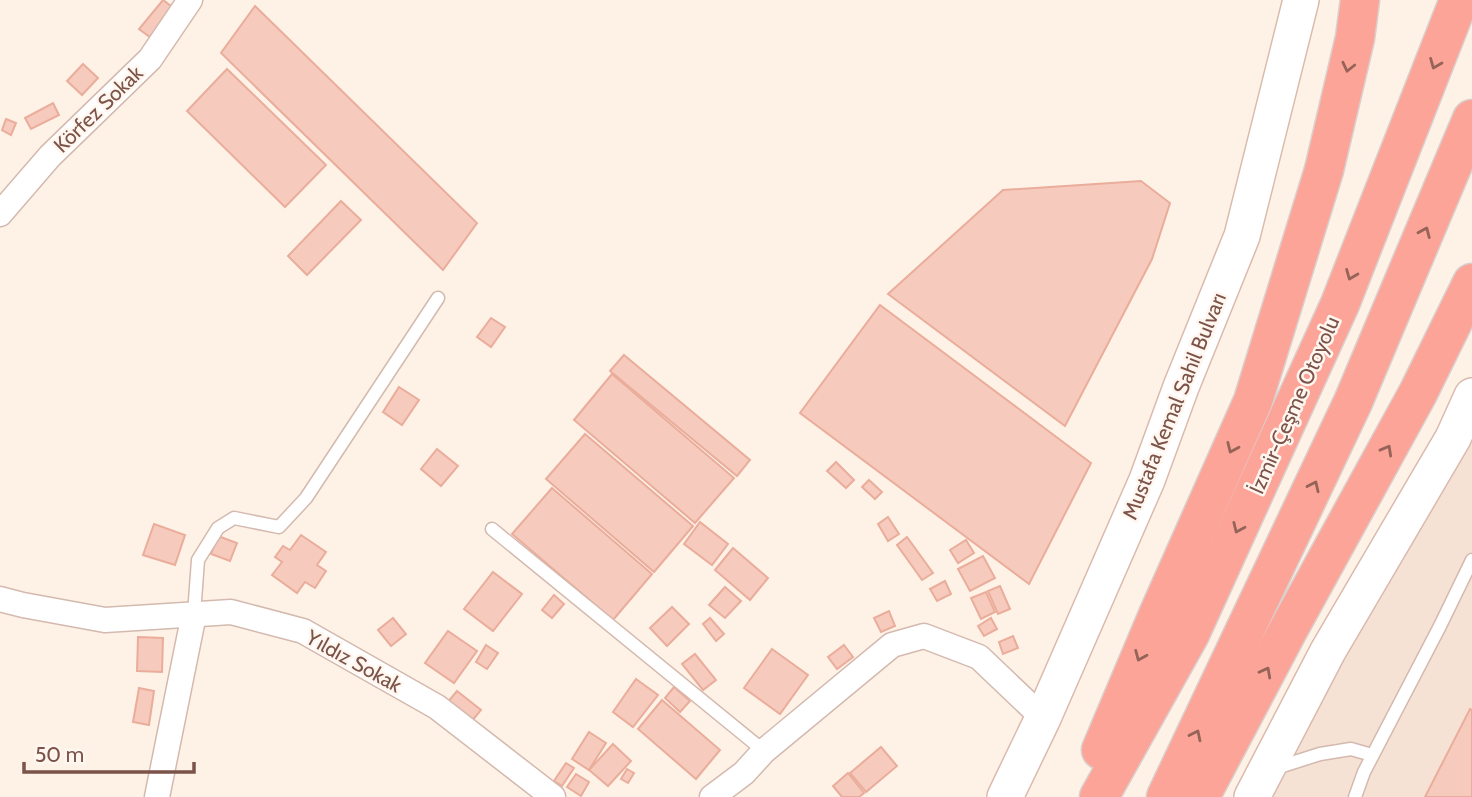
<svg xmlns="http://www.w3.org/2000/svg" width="1472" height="797" font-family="Cabin,sans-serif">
<rect width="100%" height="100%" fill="#fef2e7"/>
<path fill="#f6e2d5" d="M 1472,408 L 1472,797 L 1269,797 Z"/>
<g fill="#f6cabc" stroke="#eaad9b" stroke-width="2">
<path d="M 163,0 L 175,9 L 151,38 L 139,29 Z"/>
<path d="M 255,6 L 477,223 L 443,270 L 221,53 Z"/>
<path d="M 83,64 L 98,78 L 82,95 L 67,81 Z"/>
<path d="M 227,69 L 326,165 L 285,207 L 187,111 Z"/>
<path d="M 53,103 L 59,115 L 31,129 L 25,118 Z"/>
<path d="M 6,119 L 16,123 L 11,135 L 2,130 Z"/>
<path d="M 1141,181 L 1170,203 L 1152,259 L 1065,426 L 888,294 L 1003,190 Z"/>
<path d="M 341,201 L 361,220 L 307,275 L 288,256 Z"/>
<path d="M 880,305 L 1091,463 L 1029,584 L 800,413 Z"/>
<path d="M 491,318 L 505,327 L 491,347 L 477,337 Z"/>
<path d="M 624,355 L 750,460 L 737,476 L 610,371 Z"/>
<path d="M 612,374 L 734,478 L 695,523 L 574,420 Z"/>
<path d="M 399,387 L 419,400 L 402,425 L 383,412 Z"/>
<path d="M 585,434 L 693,526 L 654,572 L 546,479 Z"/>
<path d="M 437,449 L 458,466 L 441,486 L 421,469 Z"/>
<path d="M 836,462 L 854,480 L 846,488 L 827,471 Z"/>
<path d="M 869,480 L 882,492 L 875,499 L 862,487 Z"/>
<path d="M 552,488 L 652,574 L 613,620 L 512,534 Z"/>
<path d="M 888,517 L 899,534 L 888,541 L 878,524 Z"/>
<path d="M 700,522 L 728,544 L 712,565 L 684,544 Z"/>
<path d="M 154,524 L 185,535 L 175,565 L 143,555 Z"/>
<path d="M 301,535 L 326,552 L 317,565 L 326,571 L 315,588 L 305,582 L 297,593 L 272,575 L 282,562 L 275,557 L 283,546 L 290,550 Z"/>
<path d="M 218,536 L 237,543 L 230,561 L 211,554 Z"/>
<path d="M 907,537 L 933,573 L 922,580 L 897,545 Z"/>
<path d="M 966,540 L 974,553 L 958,563 L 950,550 Z"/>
<path d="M 733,548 L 768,578 L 750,600 L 715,570 Z"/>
<path d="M 983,556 L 995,578 L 970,591 L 958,569 Z"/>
<path d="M 493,572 L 522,594 L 493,631 L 464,609 Z"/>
<path d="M 945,581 L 951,594 L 937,601 L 930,589 Z"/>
<path d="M 1000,586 L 1010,609 L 998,614 L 988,591 Z"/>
<path d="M 725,587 L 741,601 L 725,618 L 709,605 Z"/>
<path d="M 986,592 L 995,612 L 981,619 L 971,598 Z"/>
<path d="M 554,595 L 564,604 L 552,618 L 542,610 Z"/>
<path d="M 672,607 L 689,624 L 667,646 L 650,628 Z"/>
<path d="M 889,611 L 895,626 L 881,632 L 874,618 Z"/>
<path d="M 393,618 L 406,634 L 391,646 L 378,630 Z"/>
<path d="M 710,618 L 724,634 L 716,641 L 703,624 Z"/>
<path d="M 991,618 L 997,629 L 984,636 L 978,626 Z"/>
<path d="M 448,631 L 477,651 L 454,683 L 425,663 Z"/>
<path d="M 1013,636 L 1018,648 L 1003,654 L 999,642 Z"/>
<path d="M 138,637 L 163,638 L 162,672 L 137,671 Z"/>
<path d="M 486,645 L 498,653 L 487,669 L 476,662 Z"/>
<path d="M 844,645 L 853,657 L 837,669 L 828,657 Z"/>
<path d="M 772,649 L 808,675 L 780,714 L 744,688 Z"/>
<path d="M 695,654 L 716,680 L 703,690 L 682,664 Z"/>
<path d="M 636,679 L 658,695 L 633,727 L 613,712 Z"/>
<path d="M 674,687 L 690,701 L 680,712 L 665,698 Z"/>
<path d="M 139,688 L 154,691 L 149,725 L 133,722 Z"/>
<path d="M 457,691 L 481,710 L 471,722 L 447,703 Z"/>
<path d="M 662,700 L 720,750 L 696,779 L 638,729 Z"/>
<path d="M 1470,709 L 1472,710 L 1472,797 L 1425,797 Z"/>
<path d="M 589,732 L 606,743 L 589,770 L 572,759 Z"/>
<path d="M 613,744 L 631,761 L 608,786 L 589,770 Z"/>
<path d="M 881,747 L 897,766 L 866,792 L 850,773 Z"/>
<path d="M 566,763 L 574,768 L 562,786 L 554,781 Z"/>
<path d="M 627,769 L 634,773 L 628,783 L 621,779 Z"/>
<path d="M 848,773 L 864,793 L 859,797 L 842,797 L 833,786 Z"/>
<path d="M 576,774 L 589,782 L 581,796 L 567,787 Z"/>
</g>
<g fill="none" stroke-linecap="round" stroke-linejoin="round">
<g stroke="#d4b9ae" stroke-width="15">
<g id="lane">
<path d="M 492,529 L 764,751"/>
<path d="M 194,614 L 198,560 L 218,528 L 234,518 L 279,527 L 306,498 L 438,298"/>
<path d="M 1273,769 L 1320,754 L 1351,749 L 1372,755"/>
<path d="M 1355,797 L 1364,772 L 1440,626 L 1472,560"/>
</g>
</g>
<g stroke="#d4b9ae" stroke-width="27">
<g id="street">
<path d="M 0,214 L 50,156 L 150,59 L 190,0"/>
<path d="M 0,599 L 23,605 L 105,620 L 231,612 L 303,631 L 437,707 L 553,797"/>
<path d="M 157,797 L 194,614"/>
<path d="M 712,797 L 744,773 L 764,751 L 892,645 L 924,636 L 979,657 L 1043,718"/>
</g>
</g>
<g stroke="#dabaae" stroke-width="38">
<g id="secondary">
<path d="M 1005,797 L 1043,718 L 1147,480 L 1181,387 L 1242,236 L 1301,0"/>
<path d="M 1252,797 L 1328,651 L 1453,438 L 1472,396"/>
</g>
</g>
<g stroke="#dacfcc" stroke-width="41">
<g id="highway">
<path d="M 1101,750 L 1158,615 L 1253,401 L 1324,170 L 1355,38 L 1360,0"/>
<path d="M 1099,797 L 1190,634 L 1340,304 L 1459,0"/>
<path d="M 1166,797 L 1353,402 L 1472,119"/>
<path d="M 1200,797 L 1287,632 L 1418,393 L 1472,283"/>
</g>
</g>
<use href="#lane" stroke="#fff" stroke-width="12"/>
<use href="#street" stroke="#fff" stroke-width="24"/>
<use href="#secondary" stroke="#fff" stroke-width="35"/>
<use href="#highway" stroke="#fda499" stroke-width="38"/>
</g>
<defs><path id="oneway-chevron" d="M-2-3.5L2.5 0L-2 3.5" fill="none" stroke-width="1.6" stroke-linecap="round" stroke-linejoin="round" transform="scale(1.75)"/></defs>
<g stroke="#956358">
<use href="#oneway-chevron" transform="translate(1435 64) rotate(112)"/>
<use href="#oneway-chevron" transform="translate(1348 67) rotate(103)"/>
<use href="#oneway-chevron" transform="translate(1425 232) rotate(-67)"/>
<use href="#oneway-chevron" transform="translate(1351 275) rotate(112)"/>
<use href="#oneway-chevron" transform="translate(1232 448) rotate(114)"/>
<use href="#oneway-chevron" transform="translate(1387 450) rotate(-61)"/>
<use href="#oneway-chevron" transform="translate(1314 486) rotate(-65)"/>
<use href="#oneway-chevron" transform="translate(1238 528) rotate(114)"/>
<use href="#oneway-chevron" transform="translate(1140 656) rotate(113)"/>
<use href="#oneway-chevron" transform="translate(1266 672) rotate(-62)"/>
<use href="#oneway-chevron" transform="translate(1196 735) rotate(-64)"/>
</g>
<g text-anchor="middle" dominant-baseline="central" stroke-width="5" stroke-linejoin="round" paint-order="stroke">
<g font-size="21" fill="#7b5348" stroke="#fff6ef">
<text transform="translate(98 109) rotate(-44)">Körfez Sokak</text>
<text transform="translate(1294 405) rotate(-66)">İzmir-Çeşme Otoyolu</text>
<text transform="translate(1174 406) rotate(-68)">Mustafa Kemal Sahil Bulvarı</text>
<text transform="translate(354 661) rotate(29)">Yıldız Sokak</text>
</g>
</g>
<path d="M24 762v10h170v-10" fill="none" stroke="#7b5348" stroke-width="3.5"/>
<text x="35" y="762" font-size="21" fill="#7b5348" stroke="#fff6ef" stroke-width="5" paint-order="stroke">50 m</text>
</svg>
